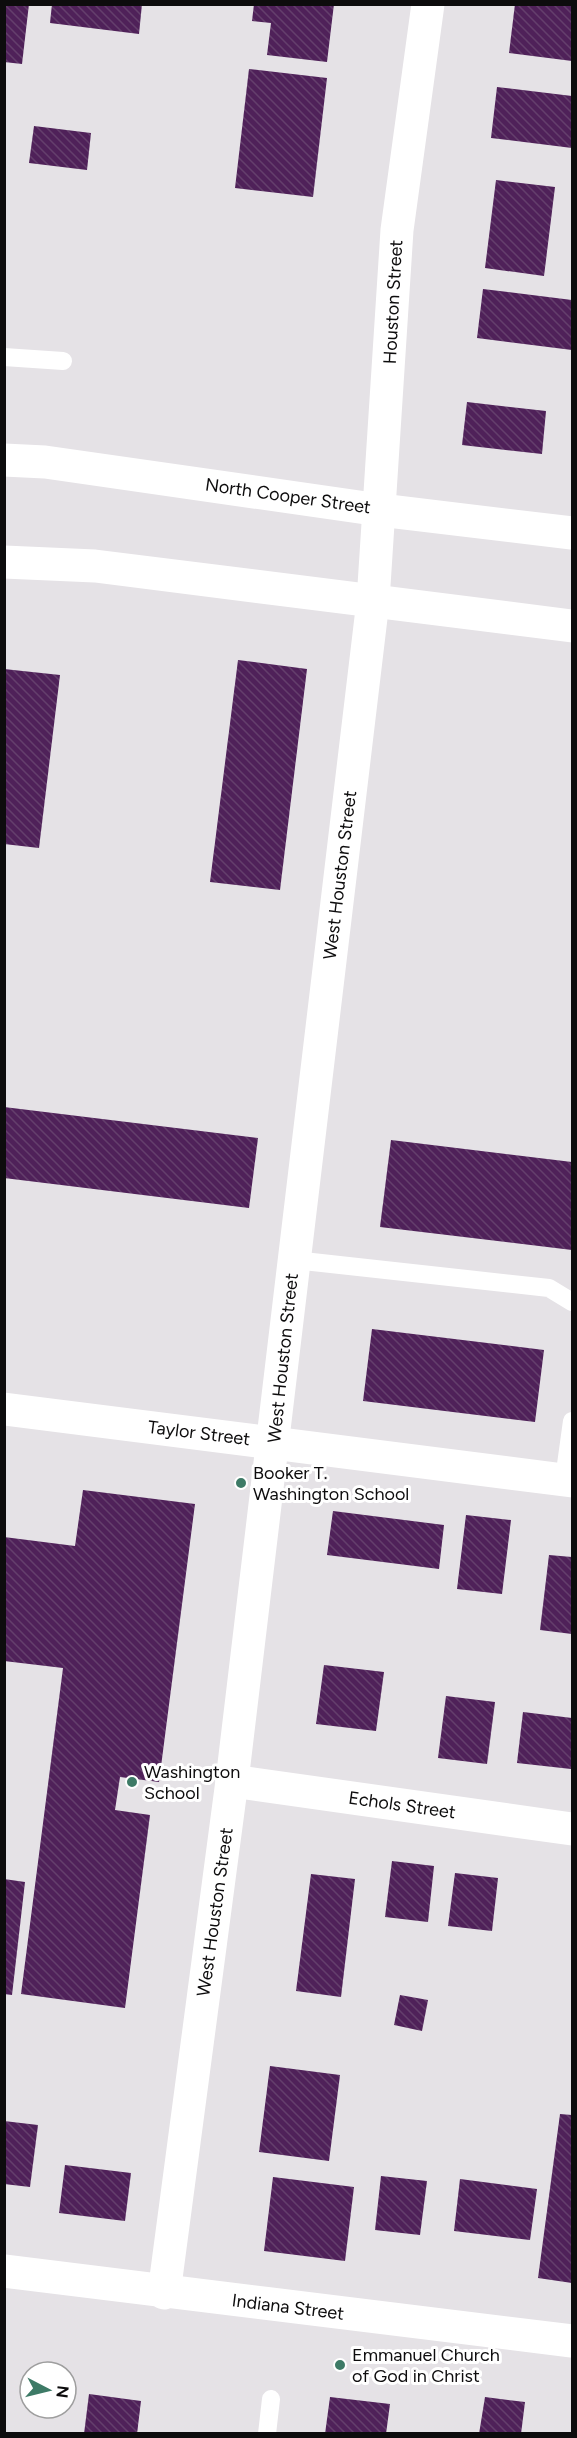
<svg xmlns="http://www.w3.org/2000/svg" width="577" height="2438" font-family="Figtree,sans-serif">
<defs>
<pattern id="building-back-hatch" width="6" height="6" patternUnits="userSpaceOnUse" patternTransform="scale(1.5)"><rect width="6" height="6" fill="#4f2159"/><path d="M-1 5l2 2M0 0l6 6M5-1l2 2" fill="none" stroke="#643f6c"/></pattern>
</defs>
<rect width="100%" height="100%" fill="#e5e2e6"/>
<g fill="url(#building-back-hatch)">
<path d="M 4,4 L 29,4 L 22,64 L 4,62 Z"/>
<path d="M 52,4 L 142,4 L 139,34 L 50,23 Z"/>
<path d="M 254,4 L 334,4 L 327,62 L 267,55 L 271,23 L 252,21 Z"/>
<path d="M 515,4 L 572,4 L 572,61 L 509,53 Z"/>
<path d="M 249,69 L 327,78 L 313,197 L 235,188 Z"/>
<path d="M 497,87 L 572,96 L 572,148 L 491,138 Z"/>
<path d="M 34,126 L 91,133 L 87,170 L 29,163 Z"/>
<path d="M 496,180 L 555,187 L 544,276 L 485,268 Z"/>
<path d="M 483,289 L 572,300 L 572,350 L 477,338 Z"/>
<path d="M 467,402 L 546,411 L 542,454 L 462,445 Z"/>
<path d="M 238,660 L 307,669 L 280,890 L 210,882 Z"/>
<path d="M 4,669 L 60,675 L 39,848 L 4,844 Z"/>
<path d="M 4,1107 L 258,1138 L 249,1208 L 4,1178 Z"/>
<path d="M 391,1140 L 572,1162 L 572,1250 L 380,1227 Z"/>
<path d="M 372,1329 L 544,1350 L 535,1422 L 363,1401 Z"/>
<path d="M 83,1490 L 195,1504 L 159,1782 L 120,1777 L 115,1810 L 150,1815 L 125,2008 L 21,1994 L 63,1668 L 4,1661 L 4,1537 L 75,1546 Z"/>
<path d="M 333,1511 L 444,1525 L 439,1569 L 327,1555 Z"/>
<path d="M 466,1515 L 511,1520 L 502,1594 L 457,1589 Z"/>
<path d="M 549,1555 L 572,1557 L 572,1634 L 540,1630 Z"/>
<path d="M 324,1665 L 384,1672 L 376,1731 L 316,1724 Z"/>
<path d="M 446,1696 L 495,1702 L 487,1764 L 438,1758 Z"/>
<path d="M 523,1712 L 572,1718 L 571,1769 L 517,1763 Z"/>
<path d="M 392,1861 L 434,1866 L 428,1922 L 385,1917 Z"/>
<path d="M 455,1873 L 498,1878 L 492,1931 L 448,1926 Z"/>
<path d="M 311,1874 L 355,1879 L 341,1997 L 296,1991 Z"/>
<path d="M 4,1879 L 25,1882 L 12,1995 L 4,1994 Z"/>
<path d="M 400,1995 L 428,2000 L 422,2031 L 394,2025 Z"/>
<path d="M 270,2066 L 340,2075 L 329,2161 L 259,2152 Z"/>
<path d="M 560,2114 L 572,2115 L 572,2283 L 538,2278 Z"/>
<path d="M 4,2121 L 38,2125 L 30,2187 L 4,2184 Z"/>
<path d="M 65,2165 L 131,2173 L 125,2221 L 59,2213 Z"/>
<path d="M 381,2176 L 427,2181 L 420,2235 L 375,2230 Z"/>
<path d="M 273,2177 L 354,2187 L 345,2261 L 264,2251 Z"/>
<path d="M 460,2179 L 537,2189 L 530,2240 L 454,2231 Z"/>
<path d="M 89,2394 L 141,2401 L 137,2434 L 84,2434 Z"/>
<path d="M 330,2397 L 390,2404 L 386,2434 L 325,2434 Z"/>
<path d="M 485,2397 L 525,2402 L 521,2434 L 479,2434 Z"/>
</g>
<g fill="none" stroke-linecap="round" stroke-linejoin="round">
<g stroke="#fff" stroke-width="18">
<path d="M 4,357 L 63,361"/>
<path d="M 294,1260 L 549,1288 L 572,1302"/>
<path d="M 564,1479 L 572,1421"/>
<path d="M 267,2434 L 271,2399"/>
</g>
<g stroke="#fff" stroke-width="33">
<path d="M 4,1409 L 572,1481"/>
<path d="M 232,1781 L 572,1829"/>
<path d="M 4,2271 L 572,2341"/>
<path d="M 164,2293 L 232,1781 L 373,601 L 397,230 L 428,4"/>
</g>
<g stroke="#fff" stroke-width="33">
<path d="M 4,460 L 45,462 L 380,510 L 572,533"/>
<path d="M 4,562 L 95,566 L 572,626"/>
</g>
</g>
<g fill="#3d7a66" stroke="#fff" stroke-width="2">
<circle cx="241" cy="1483" r="6"/>
<circle cx="132" cy="1782" r="6"/>
<circle cx="340" cy="2365" r="6"/>
</g>
<g text-anchor="middle" dominant-baseline="central" stroke-width="6" stroke-linejoin="round" paint-order="stroke">
<g font-size="18" fill="#0d0c0d" stroke="#fff">
<text transform="translate(393 302) rotate(-87)">Houston Street</text>
<text transform="translate(288 496) rotate(8)">North Cooper Street</text>
<text transform="translate(340 875) rotate(-83)">West Houston Street</text>
<text transform="translate(283 1358) rotate(-84)">West Houston Street</text>
<text transform="translate(199 1433) rotate(7)">Taylor Street</text>
<text transform="translate(402 1805) rotate(8)">Echols Street</text>
<text transform="translate(215 1912) rotate(-82)">West Houston Street</text>
<text transform="translate(288 2307) rotate(7)">Indiana Street</text>
</g>
<g font-size="18" fill="#0d0c0d" stroke="#fff" text-anchor="start">
<text x="253" y="1473">Booker T.<tspan x="253" dy="21">Washington School</tspan></text>
<text x="144" y="1772">Washington<tspan x="144" dy="21">School</tspan></text>
<text x="352" y="2355">Emmanuel Church<tspan x="352" dy="21">of God in Christ</tspan></text>
</g>
</g>
<rect width="577" height="2438" fill="none" stroke="#0d0c0d" stroke-width="12"/>
<g transform="translate(48 2390) rotate(97)"><circle r="28" fill="#ffffff" stroke="#9e9e9e" stroke-width="1.5"/>
<path d="M0-4.5L10 22L0 15L-10 22Z" fill="#3d7a66"/>
<text y="-9" font-size="16" font-weight="bold" text-anchor="middle" fill="#0d0c0d">N</text>
</g>
</svg>
